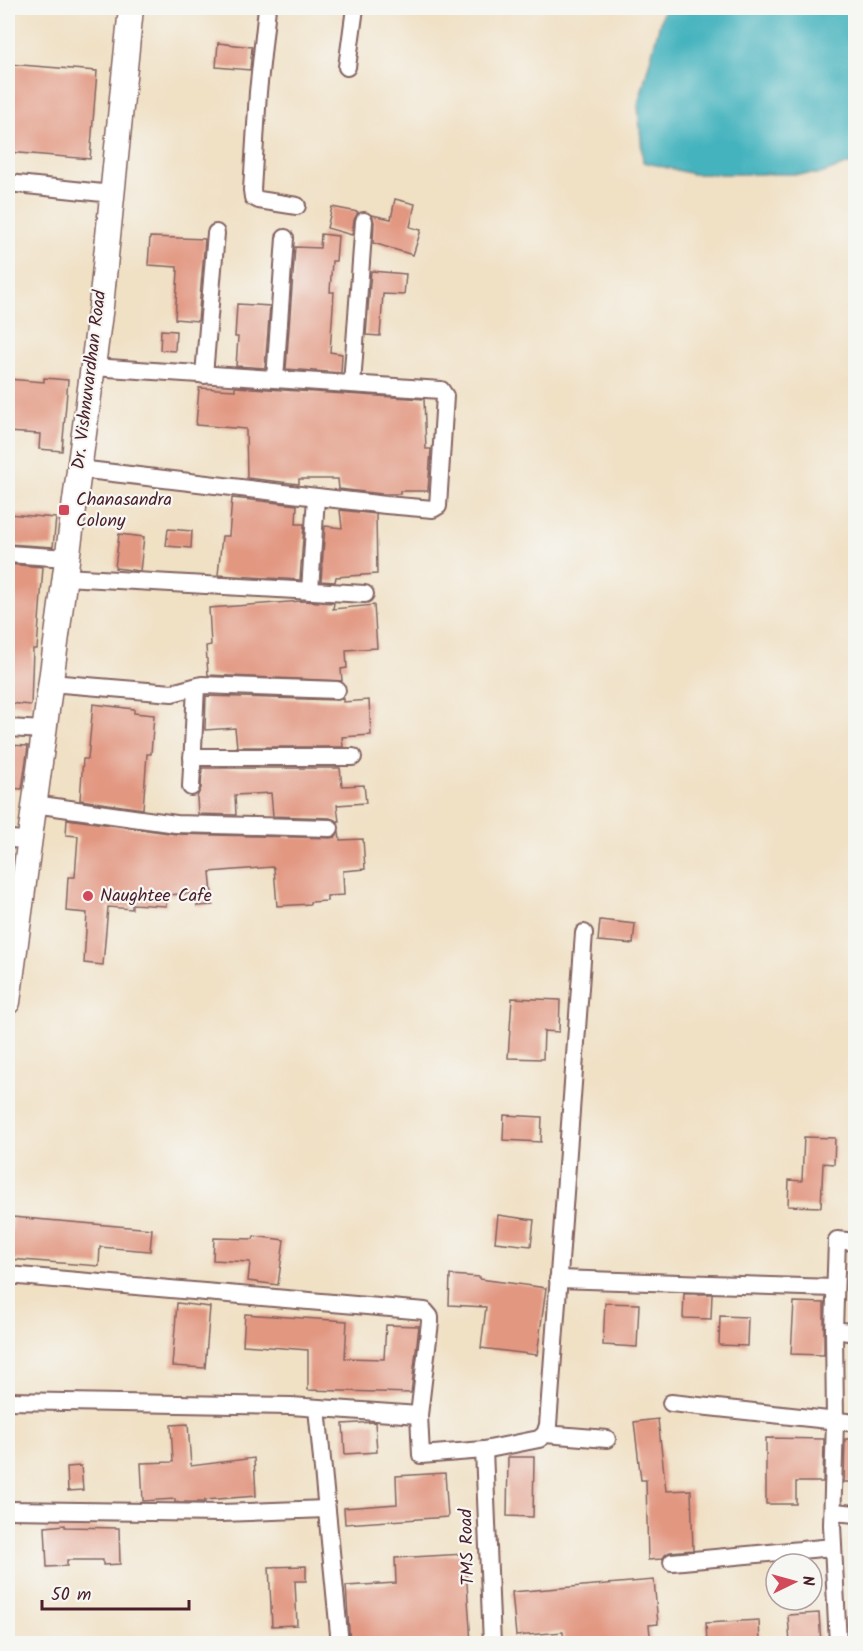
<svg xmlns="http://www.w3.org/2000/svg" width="863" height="1651" font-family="Kalam,sans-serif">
<rect width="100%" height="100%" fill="#f6f6f2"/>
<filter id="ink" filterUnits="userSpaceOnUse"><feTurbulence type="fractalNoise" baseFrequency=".0167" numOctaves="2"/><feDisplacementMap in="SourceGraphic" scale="12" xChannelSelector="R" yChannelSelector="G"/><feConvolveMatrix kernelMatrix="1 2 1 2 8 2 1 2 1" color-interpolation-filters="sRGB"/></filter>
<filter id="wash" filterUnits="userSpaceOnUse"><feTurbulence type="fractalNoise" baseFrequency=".008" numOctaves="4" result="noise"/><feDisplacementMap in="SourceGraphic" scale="24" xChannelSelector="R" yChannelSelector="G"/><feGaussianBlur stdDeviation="1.35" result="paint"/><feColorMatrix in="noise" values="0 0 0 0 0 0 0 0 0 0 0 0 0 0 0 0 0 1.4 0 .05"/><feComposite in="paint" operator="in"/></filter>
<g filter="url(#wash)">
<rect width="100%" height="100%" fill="#f0e0c4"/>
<path fill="#44b3be" stroke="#476974" stroke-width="1.5" d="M 664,8 L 855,8 L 855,162 L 820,174 L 693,174 L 643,162 L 638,105 Z"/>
<g id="blocks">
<g fill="#e29781">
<path d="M 218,43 L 252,47 L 250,70 L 216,67 Z"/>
<path d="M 8,64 L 97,71 L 90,159 L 8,152 Z"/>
<path d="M 395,199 L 415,204 L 410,227 L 421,230 L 413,255 L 373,243 L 374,222 L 372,215 L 391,219 Z"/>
<path d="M 332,207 L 358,212 L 354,220 L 352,235 L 327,228 Z"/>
<path d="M 321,234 L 338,236 L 336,261 L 332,261 L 330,292 L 334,292 L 330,352 L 342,354 L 341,373 L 286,369 L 295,247 L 320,248 Z"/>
<path d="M 150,237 L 205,239 L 198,321 L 175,319 L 178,271 L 177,271 L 177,267 L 148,265 Z"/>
<path d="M 371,271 L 406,274 L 404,295 L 383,294 L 380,336 L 366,335 Z"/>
<path d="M 237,304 L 270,306 L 265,368 L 236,366 L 238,337 L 235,337 Z"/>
<path d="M 161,330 L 176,331 L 175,351 L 160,350 Z"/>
<path d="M 44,378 L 68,380 L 62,451 L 39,449 L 40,434 L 8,432 L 8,379 L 44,382 Z"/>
<path d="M 235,387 L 424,399 L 426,449 L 431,449 L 428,491 L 400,491 L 400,494 L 382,494 L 339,489 L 338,479 L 299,479 L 299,484 L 247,478 L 246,429 L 196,425 L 199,388 L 235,390 Z"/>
<path d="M 232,498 L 297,505 L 296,524 L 304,524 L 300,580 L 218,575 L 222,536 L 229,536 Z"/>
<path d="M 340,510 L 376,514 L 377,574 L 336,577 L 335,582 L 321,581 L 325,526 L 342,528 Z"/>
<path d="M 8,514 L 56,518 L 53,547 L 8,544 Z"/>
<path d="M 168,529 L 192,531 L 191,548 L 166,546 Z"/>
<path d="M 119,534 L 144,537 L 140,571 L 115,568 Z"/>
<path d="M 8,564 L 43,567 L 37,649 L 33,649 L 31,705 L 8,703 Z"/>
<path d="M 302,601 L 334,603 L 333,609 L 374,605 L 377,648 L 346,650 L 347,668 L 341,669 L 342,681 L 208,675 L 206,646 L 211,645 L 209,608 Z"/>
<path d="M 206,696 L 337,700 L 343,699 L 343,702 L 369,700 L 371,735 L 342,737 L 343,747 L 237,747 L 235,728 L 205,730 Z"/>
<path d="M 93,704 L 134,709 L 134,713 L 154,715 L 151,754 L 147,754 L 143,809 L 80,800 L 83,759 L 88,759 Z"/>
<path d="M 8,745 L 28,746 L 22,789 L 8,788 Z"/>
<path d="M 202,768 L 340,768 L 342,786 L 364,785 L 366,803 L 337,805 L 339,822 L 330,818 L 273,816 L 271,793 L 235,795 L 236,815 L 198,814 L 197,797 L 201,788 Z"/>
<path d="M 67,819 L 176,834 L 330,838 L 335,837 L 339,832 L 340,840 L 363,839 L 365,869 L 343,871 L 344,895 L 327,896 L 327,901 L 310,902 L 310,904 L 277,906 L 274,868 L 272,867 L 210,872 L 213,905 L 197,906 L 196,893 L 167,895 L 166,906 L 132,904 L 132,909 L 108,907 L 103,965 L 84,963 L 87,913 L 66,911 L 68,877 L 75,877 L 78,836 L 66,835 Z"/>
<path d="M 600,920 L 635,924 L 633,944 L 598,941 Z"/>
<path d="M 512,998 L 560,1000 L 559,1032 L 544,1031 L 543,1059 L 508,1058 Z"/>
<path d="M 504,1115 L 542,1117 L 541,1142 L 503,1140 Z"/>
<path d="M 804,1137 L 835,1138 L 834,1164 L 823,1163 L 821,1207 L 788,1206 L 789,1180 L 802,1181 Z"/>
<path d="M 498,1215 L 534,1220 L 531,1246 L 495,1242 Z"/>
<path d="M 12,1217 L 152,1229 L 150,1251 L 100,1247 L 99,1266 L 9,1259 Z"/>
<path d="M 254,1236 L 284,1240 L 278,1285 L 248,1281 L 250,1262 L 213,1260 L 214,1238 L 253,1239 Z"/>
<path d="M 450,1275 L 480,1277 L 480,1279 L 546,1288 L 537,1355 L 481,1348 L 486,1307 L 449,1305 Z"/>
<path d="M 684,1294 L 712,1294 L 711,1319 L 683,1318 Z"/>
<path d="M 794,1302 L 824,1303 L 824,1355 L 791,1354 Z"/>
<path d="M 177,1303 L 210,1307 L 205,1368 L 172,1366 Z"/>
<path d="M 605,1303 L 639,1304 L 637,1347 L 603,1345 Z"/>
<path d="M 245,1314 L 347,1321 L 345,1358 L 384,1359 L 386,1325 L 419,1326 L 411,1393 L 308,1390 L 308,1350 L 243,1345 Z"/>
<path d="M 720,1316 L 748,1317 L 747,1346 L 719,1345 Z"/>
<path d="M 658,1419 L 666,1491 L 691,1490 L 693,1550 L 670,1552 L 666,1554 L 662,1559 L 648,1560 L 646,1480 L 641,1480 L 634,1422 Z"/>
<path d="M 375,1422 L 377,1452 L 345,1454 L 343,1424 Z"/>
<path d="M 188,1424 L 191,1466 L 254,1458 L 256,1496 L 205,1500 L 205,1502 L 175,1502 L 175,1499 L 143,1501 L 141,1463 L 173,1462 L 171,1425 Z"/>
<path d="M 766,1438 L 824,1439 L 823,1482 L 796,1482 L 796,1504 L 766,1504 Z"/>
<path d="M 845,1439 L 855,1439 L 855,1482 L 844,1482 Z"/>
<path d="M 508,1457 L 534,1457 L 533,1517 L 507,1516 Z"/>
<path d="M 81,1466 L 83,1490 L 68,1491 L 67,1467 Z"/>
<path d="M 445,1473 L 448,1517 L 345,1524 L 344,1508 L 397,1504 L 396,1476 Z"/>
<path d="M 65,1525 L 65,1527 L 119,1528 L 120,1564 L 103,1565 L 103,1560 L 67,1560 L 67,1566 L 47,1567 L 45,1527 Z"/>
<path d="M 465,1554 L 471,1644 L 350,1644 L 346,1586 L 396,1583 L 395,1558 Z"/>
<path d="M 306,1566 L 306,1581 L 295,1581 L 297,1625 L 272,1626 L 269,1567 Z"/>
<path d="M 654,1580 L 658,1624 L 649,1625 L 651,1644 L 564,1644 L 563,1632 L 516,1636 L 512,1592 Z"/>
<path d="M 819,1613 L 821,1644 L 790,1644 L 788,1615 Z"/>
<path d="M 759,1620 L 760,1644 L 707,1644 L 706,1623 Z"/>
</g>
</g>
</g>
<g filter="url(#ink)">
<use href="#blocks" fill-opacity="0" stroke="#846361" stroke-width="1.5"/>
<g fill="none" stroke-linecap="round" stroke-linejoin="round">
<g stroke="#846361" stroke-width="20">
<g id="street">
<path d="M 267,8 L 258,92 L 252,190 L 253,197 L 259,200 L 297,206"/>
<path d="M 347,67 L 355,8"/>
<path d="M 8,183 L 112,194"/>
<path d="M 204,375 L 216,233"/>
<path d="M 275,379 L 285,238"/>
<path d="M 352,384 L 364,221"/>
<path d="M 79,469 L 386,505 L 433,509 L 438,506 L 445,396 L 441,390 L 93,367"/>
<path d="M 8,554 L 67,558"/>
<path d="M 65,577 L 365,594"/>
<path d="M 310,591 L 316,497"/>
<path d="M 50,683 L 172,693 L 202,685 L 337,690"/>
<path d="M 8,728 L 44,730"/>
<path d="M 192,757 L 353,757"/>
<path d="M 191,787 L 196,687"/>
<path d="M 34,804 L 176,824 L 330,828"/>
<path d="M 8,839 L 29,840"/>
<path d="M 8,1275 L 425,1311 L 430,1317 L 430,1322 L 419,1415 L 421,1455 L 484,1450 L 539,1439 L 545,1434 L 548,1425 L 584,933"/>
<path d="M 558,1279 L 835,1288"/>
<path d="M 834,1330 L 856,1333"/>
<path d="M 8,1401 L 291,1406 L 419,1415"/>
<path d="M 671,1403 L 856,1423"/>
<path d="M 317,1408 L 340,1644"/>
<path d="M 545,1434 L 607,1439"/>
<path d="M 484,1450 L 492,1644"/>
<path d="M 8,1510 L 221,1513 L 326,1509"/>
<path d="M 834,1512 L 856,1514"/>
<path d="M 672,1562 L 833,1547"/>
<path d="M 838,1644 L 832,1525 L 835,1420 L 834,1330 L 837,1240 L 856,1242"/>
</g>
</g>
<g stroke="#846361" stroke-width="27">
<path id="secondary" d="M 8,1002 L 101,306 L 131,8"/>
</g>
<use href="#street" stroke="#fff" stroke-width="16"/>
<use href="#secondary" stroke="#fff" stroke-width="24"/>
</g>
</g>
<g fill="#d1495b" stroke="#f6f6f2" stroke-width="2">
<rect x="58" y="504" width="12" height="12" rx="3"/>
<circle cx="88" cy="896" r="6"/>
</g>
<g text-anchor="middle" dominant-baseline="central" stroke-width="4.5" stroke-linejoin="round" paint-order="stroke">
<g font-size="18" fill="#4a1f2b" stroke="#f6f6f2">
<text transform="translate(90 380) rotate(-83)">Dr. Vishnuvardhan Road</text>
<text transform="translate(468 1547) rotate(-92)">TMS Road</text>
</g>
<g font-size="18" fill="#4a1f2b" stroke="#f6f6f2" text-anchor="start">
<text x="76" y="500">Chanasandra<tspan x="76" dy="21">Colony</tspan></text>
<text x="100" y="896">Naughtee Cafe</text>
</g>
</g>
<rect width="863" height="1651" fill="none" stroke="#f6f6f2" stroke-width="30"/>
<g transform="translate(794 1582) rotate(85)"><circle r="28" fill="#f6f6f2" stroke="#b1a0a2" stroke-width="1.5"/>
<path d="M0-4.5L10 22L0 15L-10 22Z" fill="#d1495b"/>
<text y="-9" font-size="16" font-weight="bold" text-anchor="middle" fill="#4a1f2b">N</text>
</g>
<path d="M42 1600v9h147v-9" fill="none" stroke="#4a1f2b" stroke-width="3"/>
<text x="51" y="1600" font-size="18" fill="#4a1f2b" stroke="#f6f6f2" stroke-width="4.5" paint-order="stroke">50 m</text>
</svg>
